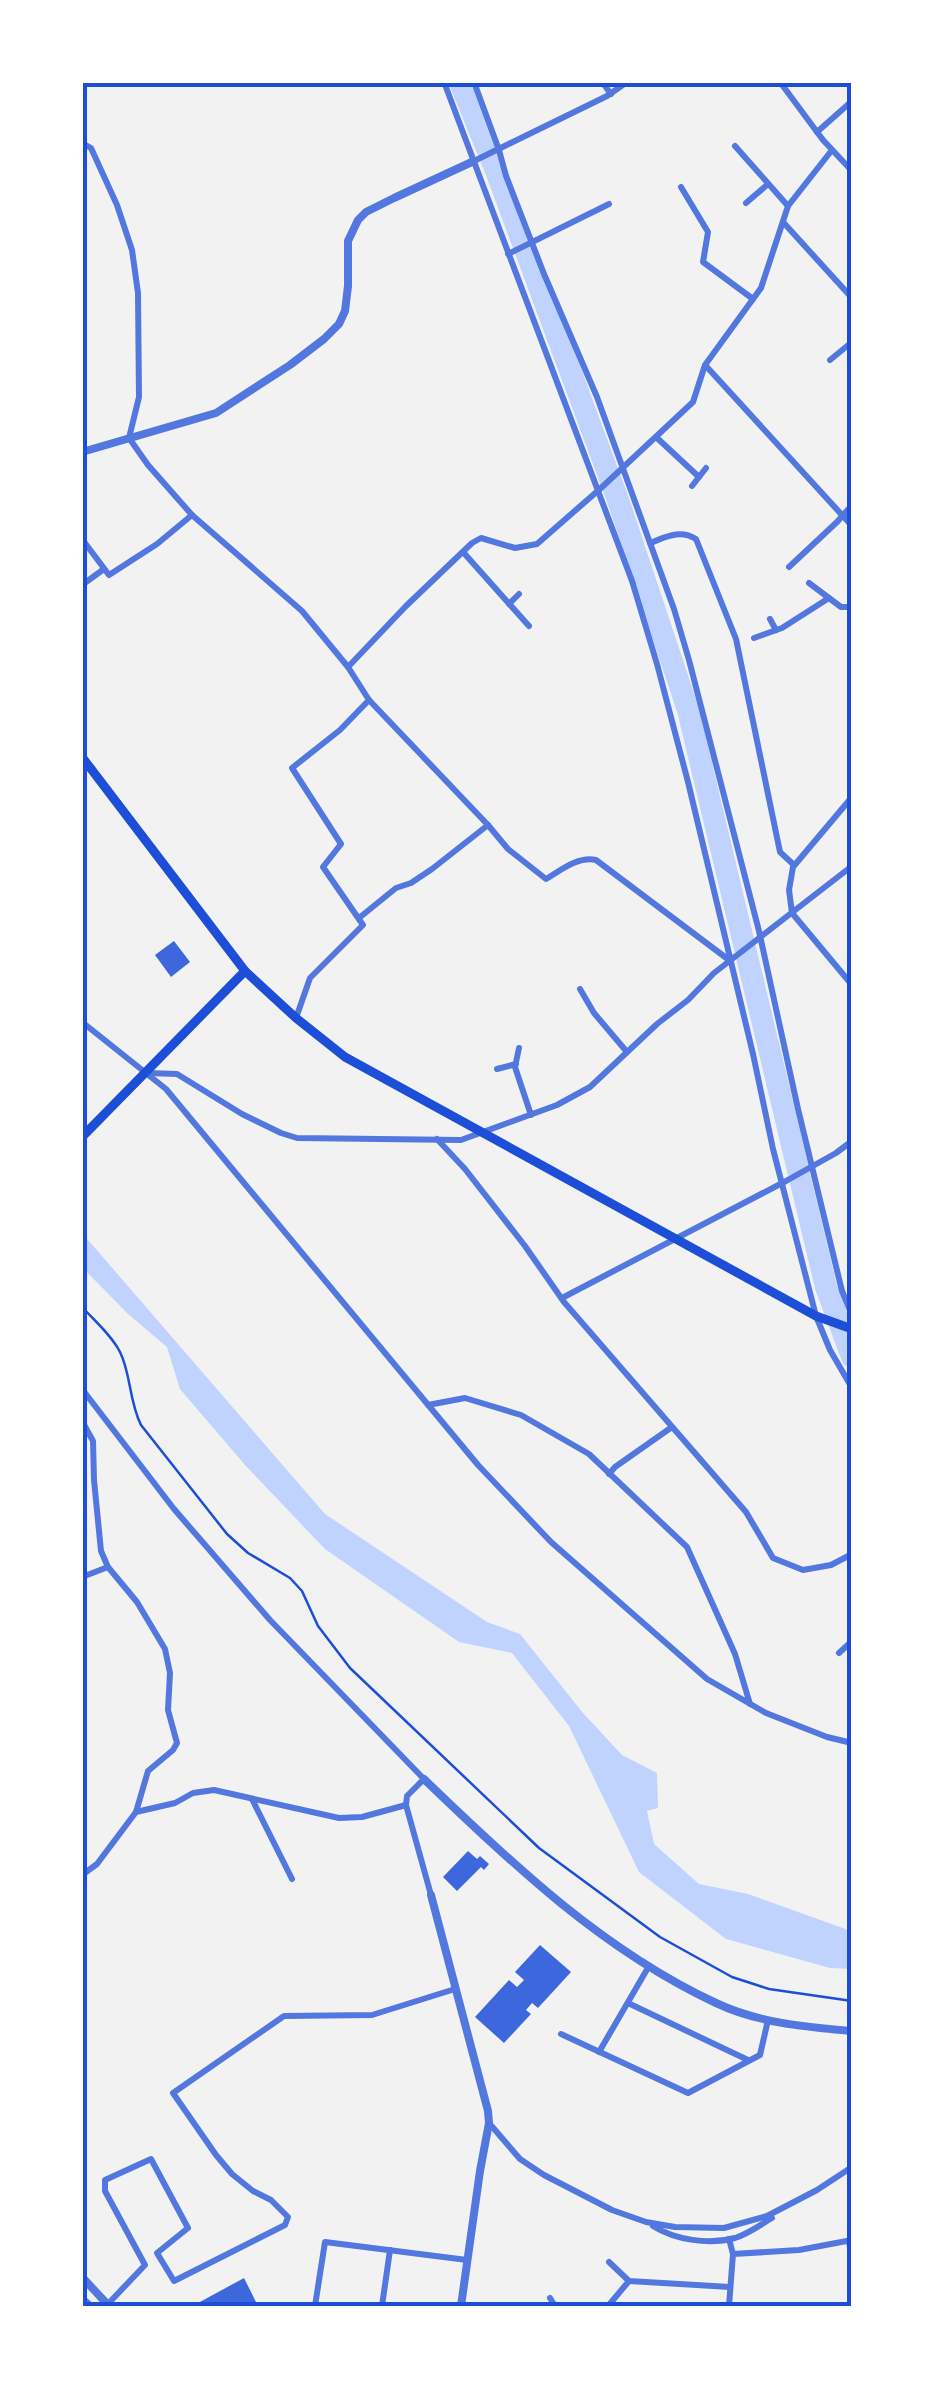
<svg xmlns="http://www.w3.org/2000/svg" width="934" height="2389" font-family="'Libre Baskerville',serif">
<rect width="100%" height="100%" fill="#f2f2f2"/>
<path fill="#bfd3fe" d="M 82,1233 L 325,1514 L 487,1622 L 520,1634 L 583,1713 L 622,1755 L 657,1773 L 658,1808 L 647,1811 L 654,1844 L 699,1884 L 748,1894 L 851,1931 L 851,1969 L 830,1968 L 726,1939 L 639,1872 L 569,1726 L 512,1653 L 459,1642 L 325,1549 L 245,1465 L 180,1389 L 167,1347 L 127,1313 L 83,1268 Z"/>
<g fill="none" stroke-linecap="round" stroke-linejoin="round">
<path stroke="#bfd3fe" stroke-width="22" d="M 460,82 L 495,168 L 618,500 L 688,710 L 826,1287 L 852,1357"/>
</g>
<g fill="#3d67dc">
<path d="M 174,941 L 190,962 L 171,977 L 155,955 Z"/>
<path d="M 468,1851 L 477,1859 L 480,1856 L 489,1864 L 484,1870 L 481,1867 L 457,1891 L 443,1877 Z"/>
<path d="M 540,1945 L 571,1972 L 538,2008 L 532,2003 L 526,2010 L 531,2014 L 504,2043 L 475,2017 L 509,1980 L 517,1987 L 524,1980 L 515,1972 Z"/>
<path d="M 244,2278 L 258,2306 L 199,2306 L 198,2303 Z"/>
</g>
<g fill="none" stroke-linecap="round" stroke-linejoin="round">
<path stroke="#1d4ed8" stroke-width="2.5" d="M 82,1307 C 95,1321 112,1336 120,1352 C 131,1374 129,1401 141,1425 L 227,1534 L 248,1553 L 290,1578 L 302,1591 L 318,1626 L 350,1668 L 539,1848 L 660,1937 L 732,1977 L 769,1989 L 852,2001"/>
<g stroke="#5277de" stroke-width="6">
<path d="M 444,82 L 632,581 L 657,664 L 688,782 L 753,1054 L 773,1149 L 816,1316 L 830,1350 L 852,1388"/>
<path d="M 474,82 L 499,150 L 506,176 L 544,274 L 597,397 L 674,609 L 689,660 L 759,931 L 798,1109 L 842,1291 L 852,1315"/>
<path d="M 602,82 L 611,94"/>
<path d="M 780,82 L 823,140 L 852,171"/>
<path d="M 817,132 L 852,101"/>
<path d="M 82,143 L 91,148 L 117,205 L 132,250 L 138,293 L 139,397 L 129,438 L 148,465 L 192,515 L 302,611 L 348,667 L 369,700 L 488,825 L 508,849 L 546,879 C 561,870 578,856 596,860 L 729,960"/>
<path d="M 735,146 L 788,206"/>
<path d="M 474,161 L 607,96 L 627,82"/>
<path d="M 681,187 L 708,232 L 703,262 L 753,299"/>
<path d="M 746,203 L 768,184"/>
<path d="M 783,222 L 852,298"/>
<path d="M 508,254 L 609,204"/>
<path d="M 830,360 L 852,342"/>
<path d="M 706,366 L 852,526"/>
<path d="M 656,437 L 699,477"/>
<path d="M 692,486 L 706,468"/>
<path d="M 82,539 L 109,575 L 157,544 L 192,515"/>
<path d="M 650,543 C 666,537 680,529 696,539 L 736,639 L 780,852 L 794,865"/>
<path d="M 463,552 L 529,626"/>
<path d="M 789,567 L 837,522 L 852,505"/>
<path d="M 809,583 L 841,607 L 852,607"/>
<path d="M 82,585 L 104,569"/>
<path d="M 509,604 L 519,594"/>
<path d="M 770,619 L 776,630"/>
<path d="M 754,638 L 782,628 L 829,598"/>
<path d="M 348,667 L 406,606 L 472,543 L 481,538 L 515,548 L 537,544 L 601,488 L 693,402 L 705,365 L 761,288 L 788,206 L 832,150"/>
<path d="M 852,797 L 793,867 L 789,890 L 792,913 L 852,985"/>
<path d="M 359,918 L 396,888 L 411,883 L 432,869 L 488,825"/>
<path d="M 580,989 L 594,1013 L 627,1052"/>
<path d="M 296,1018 L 310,978 L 363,925 L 323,867 L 341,844 L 292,768 L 340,730 L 369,700"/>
<path d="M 82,1022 L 166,1089 L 478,1465 L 551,1542 L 707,1679 L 766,1713 L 827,1737 L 852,1743"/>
<path d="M 519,1048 L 515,1067 L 531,1115"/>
<path d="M 497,1069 L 516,1064"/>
<path d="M 147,1073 L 177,1074 L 242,1114 L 281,1133 L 297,1138 L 461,1140 L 557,1105 L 590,1087 L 657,1024 L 688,1000 L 714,973 L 852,866"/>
<path d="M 437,1139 L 465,1169 L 525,1246 L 564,1302 L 746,1512 L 773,1558 L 803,1570 L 831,1565 L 852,1554"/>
<path d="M 562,1298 L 786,1181 L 836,1153 L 852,1141"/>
<path d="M 82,1389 L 174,1509 L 270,1620 L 424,1779 L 407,1796 L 406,1805 L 431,1895"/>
<path d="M 428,1405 L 465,1398 L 521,1415 L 589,1454 L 687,1547 L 735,1654 L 750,1704"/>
<path d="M 82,1421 L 93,1441 L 94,1480 L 101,1551 L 108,1567 L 137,1602 L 165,1649 L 170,1673 L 168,1710 L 177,1743 L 173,1750 L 148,1771 L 136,1812 L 97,1864 L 82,1875"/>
<path d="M 609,1474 L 615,1467 L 672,1427"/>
<path d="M 82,1577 L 108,1567"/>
<path d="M 839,1653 L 852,1641"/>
<path d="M 252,1799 L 292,1879"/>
<path d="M 136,1812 L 175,1803 L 193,1793 L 214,1790 L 339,1818 L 362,1817 L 406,1805"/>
<path d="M 628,2003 L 748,2060"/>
<path d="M 561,2034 L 688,2093 L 760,2055 L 768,2020"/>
<path d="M 599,2052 L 649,1966"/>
<path d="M 489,2123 L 520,2159 L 544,2175 L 612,2210 L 646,2222 L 675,2227 L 724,2228 L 767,2216 L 817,2190 L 852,2167"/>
<path d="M 653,2226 C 675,2240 709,2245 735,2238 C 748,2234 760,2225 772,2218"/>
<path d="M 849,2241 L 852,2262"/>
<path d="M 733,2254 L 799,2250 L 852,2240"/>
<path d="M 609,2262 L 629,2281 L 730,2287"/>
<path d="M 550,2298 L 555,2306"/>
<path d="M 106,2306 L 145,2265 L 105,2191 L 105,2180 L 151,2159 L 188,2228 L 157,2253 L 174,2281 L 285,2225 L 288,2217 L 271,2200 L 253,2191 L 232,2174 L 216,2155 L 173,2093 L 284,2016 L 372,2015 L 455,1989"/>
<path d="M 315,2306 L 325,2242 L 467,2260"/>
<path d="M 382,2306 L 390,2250"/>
<path d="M 608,2306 L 629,2281"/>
<path d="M 729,2306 L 733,2254 L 729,2239"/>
</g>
<g stroke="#5277de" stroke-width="8">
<path d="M 82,452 L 216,413 L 290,365 L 324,339 L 339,324 L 345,311 L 348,286 L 348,241 L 358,220 L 366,212 L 394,198 L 474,161"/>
<path d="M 424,1779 C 512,1864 604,1951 716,2003 C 758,2023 806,2027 852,2031"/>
<path d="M 431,1895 L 488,2111 L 489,2123 L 480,2171 L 461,2306"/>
<path d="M 82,2277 L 109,2306"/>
<path d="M 82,2299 L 90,2306"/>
</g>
<path stroke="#1d4ed8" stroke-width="9" d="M 82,1137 L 245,971"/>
<path stroke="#1d4ed8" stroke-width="9" d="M 82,757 L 245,971 L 296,1018 L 345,1057 L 816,1316 L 852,1329"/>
</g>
<rect width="934" height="2389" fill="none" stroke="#ffffff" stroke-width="170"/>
<rect x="85" y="85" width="764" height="2219" fill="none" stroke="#1d4ed8" stroke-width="4"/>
</svg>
